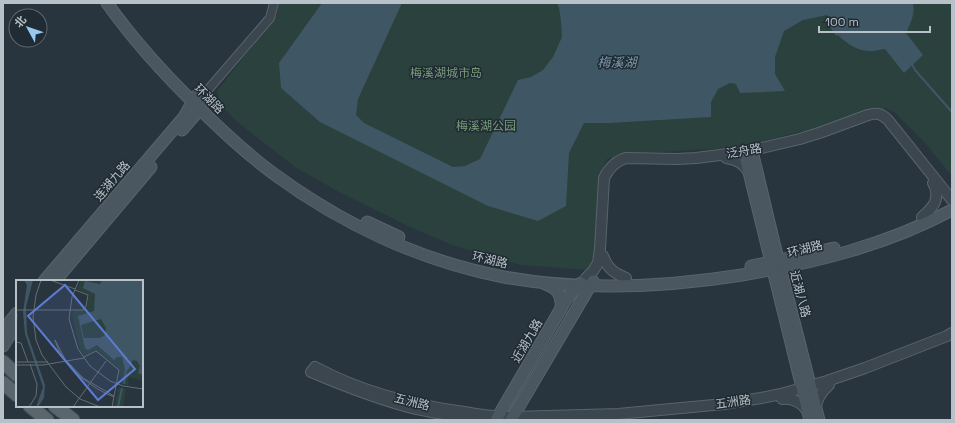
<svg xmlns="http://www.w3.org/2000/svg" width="955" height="423" font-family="'Space Grotesk','Noto Sans SC',sans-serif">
<rect width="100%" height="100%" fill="#28353e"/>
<path fill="#2b413e" d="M 279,3 L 952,3 L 952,176 L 924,142 L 894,112 L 885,108 L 864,113 L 813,129 L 732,148 L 645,153 L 624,155 L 607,159 L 598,178 L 596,259 L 587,270 L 521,265 L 452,245 L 408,226 L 341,193 L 295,167 L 235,120 L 220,104 L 217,91 L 277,15 Z"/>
<path fill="#3f5665" d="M 322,3 L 402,3 L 358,99 L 356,115 L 364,123 L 453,167 L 465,166 L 480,159 L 518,80 L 531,77 L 543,70 L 553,57 L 562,37 L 561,21 L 559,8 L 557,3 L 913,3 C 915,15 911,22 906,33 L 923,55 L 904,73 L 885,49 C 881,49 877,51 872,51 C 859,52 847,44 838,35 L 836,36 L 830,27 L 827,15 L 803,20 L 784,31 L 775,57 L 775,74 L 785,91 L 740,93 L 736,84 L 730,83 L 718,89 L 711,102 L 711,117 L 609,123 L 584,123 L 569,153 L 566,206 L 538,221 L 488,206 L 320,122 L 281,88 L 279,63 Z"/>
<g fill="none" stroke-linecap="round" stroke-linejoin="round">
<path stroke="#3f5665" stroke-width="2" d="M 912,64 L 915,70 L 952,112"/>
<g stroke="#59646b" stroke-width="10">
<path id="minor" d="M 200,99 L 270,18 L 274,3"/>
</g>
<g stroke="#59646b" stroke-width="12">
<g id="tertiary">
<path d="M 726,158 C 738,160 742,163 749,172"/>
<path d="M 922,217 C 934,207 941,198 933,183"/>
<path d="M 603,256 C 608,269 614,273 626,278"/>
<path d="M 586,278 L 593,271 L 598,263 L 600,249 L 604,178 C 609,168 615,161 626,158 L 677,159 L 696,158 L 744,152 L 800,139 L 822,132 L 868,115 C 877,112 882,114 888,120 L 952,200"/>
<path d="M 782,399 C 793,398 803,403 808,412"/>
<path d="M 816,409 C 816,399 821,392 829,385"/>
<path d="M 484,420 C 460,416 435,414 412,408 C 377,399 344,386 311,372 L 315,367 C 361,392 412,405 464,412 C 480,415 496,417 513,417 L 618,414 L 724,404 L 761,398 L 781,394 L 827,381 L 865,368 L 947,336 L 952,333"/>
</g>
</g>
<g stroke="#59646b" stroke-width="13">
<g id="secondary">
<path d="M 107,3 C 134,41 165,75 198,107 C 222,131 247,154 274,174 C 342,224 421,261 504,277 C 580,291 666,287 742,275 C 814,263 887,245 952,210"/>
<path d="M 182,130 L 200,109 L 200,102"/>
<path d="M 752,151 L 774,243 L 819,420"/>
<path d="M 744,152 L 810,420"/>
<path d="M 367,222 L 399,237"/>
<path d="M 751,266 L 771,262 L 834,248"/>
<path d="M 44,281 L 184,117 L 196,96"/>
<path d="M 55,281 L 151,167"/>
<path d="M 545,284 C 558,288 562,296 561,309"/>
<path d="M 3,330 L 17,313"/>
<path d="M 3,346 L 11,333 L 17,327"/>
<path d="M 496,420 L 567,298 L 581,283"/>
<path d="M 511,420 L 593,281"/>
</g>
</g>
<g stroke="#48525a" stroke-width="15">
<g id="primary">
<path d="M 3,362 L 17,375"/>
<path d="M 3,383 L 17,395"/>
<path d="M 30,406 L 47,420"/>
<path d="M 55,406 L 73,420"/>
</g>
</g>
<use href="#minor" stroke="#3b464e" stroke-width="8"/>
<use href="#tertiary" stroke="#3b464e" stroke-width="10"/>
<use href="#secondary" stroke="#4a5660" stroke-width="11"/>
<use href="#primary" stroke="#5a666e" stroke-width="13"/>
</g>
<g text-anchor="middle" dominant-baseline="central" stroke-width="3" stroke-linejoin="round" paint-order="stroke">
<g font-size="12" fill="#789c7a" stroke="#202b33">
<text x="446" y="73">梅溪湖城市岛</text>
<text x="486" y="126">梅溪湖公园</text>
</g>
<g font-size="12" fill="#b8c1c8" stroke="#202b33">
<text transform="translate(209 99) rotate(45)">环湖路</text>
<text transform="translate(744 151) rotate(-10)">泛舟路</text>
<text transform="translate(112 181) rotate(-50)">连湖九路</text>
<text transform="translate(805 249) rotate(-14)">环湖路</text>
<text transform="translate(490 260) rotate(13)">环湖路</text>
<text transform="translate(800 294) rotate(75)">近湖八路</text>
<text transform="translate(527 341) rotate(-60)">近湖九路</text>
<text transform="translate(412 402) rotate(14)">五洲路</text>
<text transform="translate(733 402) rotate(-8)">五洲路</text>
</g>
<g font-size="13" font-style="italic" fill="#7b96a9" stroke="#202b33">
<text x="617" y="62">梅溪湖</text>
</g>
</g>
<g transform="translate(16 280)">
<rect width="127" height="127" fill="#28353e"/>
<path d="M 65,0 L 127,0 L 127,101 L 113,97 L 112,106 L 105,104 L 104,90 L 79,70 L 70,76 L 64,70 L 56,35 L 57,31 L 70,29 L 73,15 L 61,9 ZM 102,107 L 110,109 L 107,127 L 98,127 Z" fill="#2b413e"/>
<path d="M 8,0 L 17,0 L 10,27 L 11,53 L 29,105 L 28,118 L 22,127 L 20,127 L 27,107 L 9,54 L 7,32 L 11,5 ZM 86,0 L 127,0 L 127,95 L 122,93 L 124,86 L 121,81 L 117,80 L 112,90 L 109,90 L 106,77 L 101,77 L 98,80 L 81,65 L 72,70 L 69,68 L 62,36 L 78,31 L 79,14 L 67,8 L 69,1 L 84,4 ZM 85,39 L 90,48 L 89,55 L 84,58 L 68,58 L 65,45 Z" fill="#3f5665" fill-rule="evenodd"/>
<path fill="none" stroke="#3f5665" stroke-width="2" d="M 108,104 L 110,89M 102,127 L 106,108"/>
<path fill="none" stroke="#626d75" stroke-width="1" d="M 25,0 L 20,15 L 17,37 L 20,60 L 26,75 L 50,107 L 64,119 L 84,127M 34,0 L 59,9M 63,0 L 56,17 L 53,39 L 62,69 L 74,86 L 94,101 L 107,106 L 127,109M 0,30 L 55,30M 55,30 L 67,30 L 70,26 L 72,15 L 59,10M 0,48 L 1,34M 0,62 L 5,63 L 12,82M 68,77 L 80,71 L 103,90 L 96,127M 0,82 L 32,82M 0,85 L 27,85 L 68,78M 98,117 L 89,113 L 80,108 L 66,98 L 48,79 L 43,71 L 39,60 L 49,79 L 67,98 L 98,116M 13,127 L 20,116 L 21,104 L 14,84M 57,127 L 90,81"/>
<path fill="#5b7cd2" fill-opacity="0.15" stroke="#5b7cd2" stroke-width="2" d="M 49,5 L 119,89 L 82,120 L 12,36 Z"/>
<rect width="127" height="127" fill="none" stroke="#b8c1c8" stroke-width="2"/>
</g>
<rect width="955" height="423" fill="none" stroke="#b8c1c8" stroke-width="8"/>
<g transform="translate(28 28) rotate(310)"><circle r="19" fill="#202b33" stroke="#5d676f"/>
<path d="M0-3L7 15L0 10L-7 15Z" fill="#97c8ee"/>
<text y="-6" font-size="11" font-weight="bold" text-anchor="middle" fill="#b8c1c8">北</text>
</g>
<path d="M819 26v6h111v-6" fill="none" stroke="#b8c1c8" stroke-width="2"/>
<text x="825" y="26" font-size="12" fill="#b8c1c8" stroke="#202b33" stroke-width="3" paint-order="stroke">100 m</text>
</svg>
